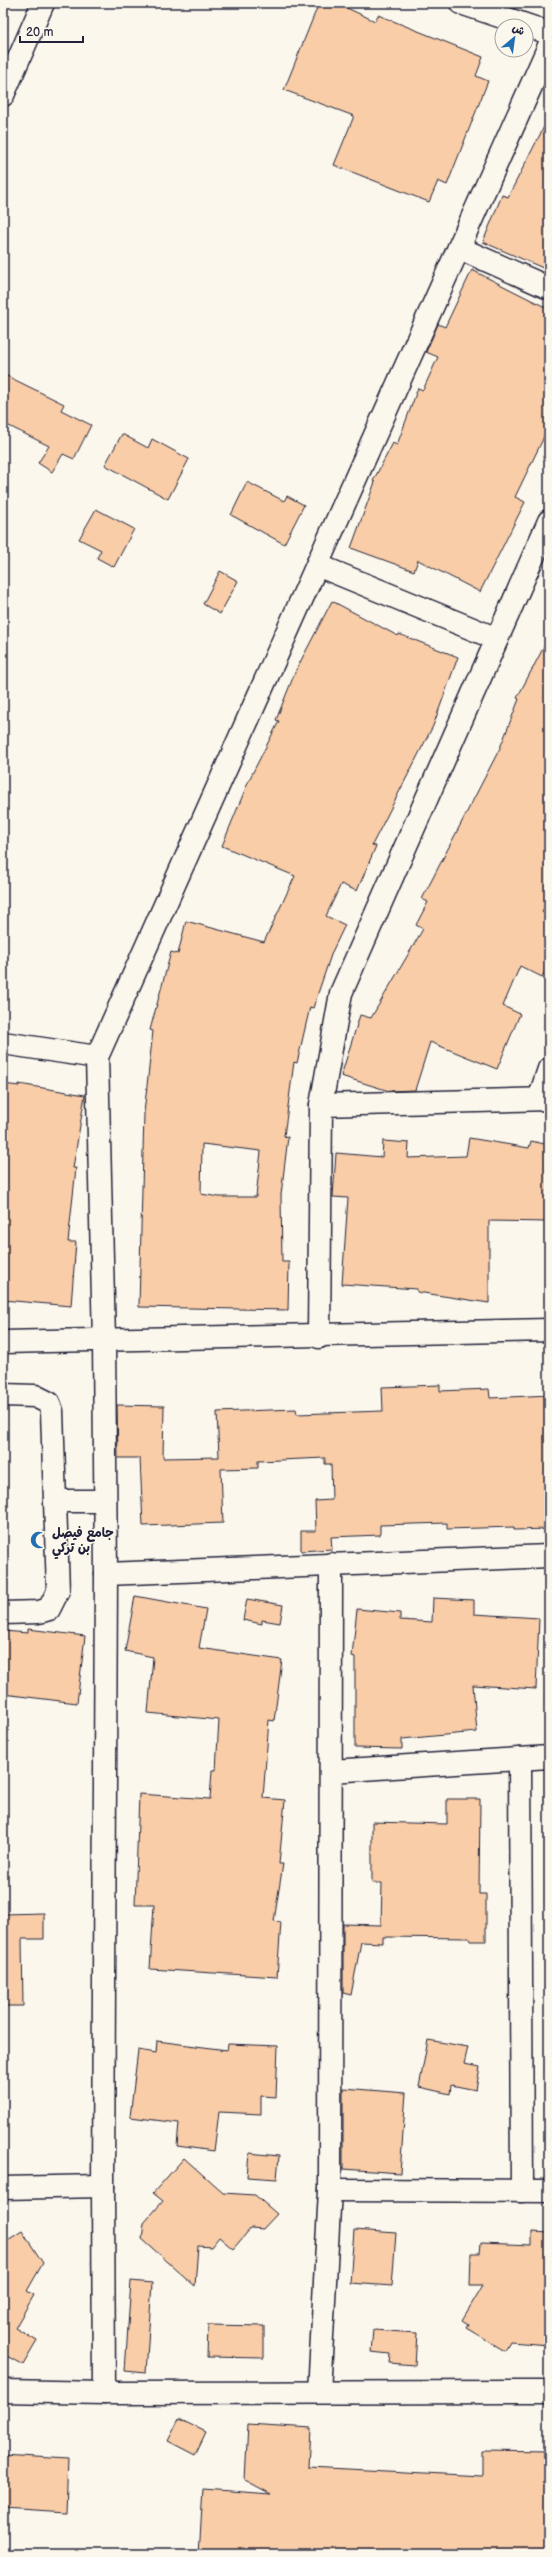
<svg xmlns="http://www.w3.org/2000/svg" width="552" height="2557" font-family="'Balsamiq Sans','Playpen Sans Arabic',sans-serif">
<rect width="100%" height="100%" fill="#fbf7ec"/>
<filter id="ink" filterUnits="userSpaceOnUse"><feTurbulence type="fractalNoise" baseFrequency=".025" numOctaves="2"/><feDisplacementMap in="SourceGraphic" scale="8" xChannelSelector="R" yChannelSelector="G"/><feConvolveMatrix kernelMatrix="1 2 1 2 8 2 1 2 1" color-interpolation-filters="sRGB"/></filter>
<g filter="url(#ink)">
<g fill="#f8cda7" stroke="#22223b" fill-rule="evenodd">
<path d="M 319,3 L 336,3 L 375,21 L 378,15 L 483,57 L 476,76 L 488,81 L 447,185 L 438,181 L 429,202 L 334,165 L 354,116 L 284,90 Z"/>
<path d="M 549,117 L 549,254 L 543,268 L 483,242 L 502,195 L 508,197 Z"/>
<path d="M 472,270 L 549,309 L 549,421 L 543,439 L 515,497 L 525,502 L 480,592 L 418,560 L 414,571 L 351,548 L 375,482 L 373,481 L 393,443 L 397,445 L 418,388 L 423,390 L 438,357 L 426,352 L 438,324 L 445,327 Z"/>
<path d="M 3,374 L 64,404 L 61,410 L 91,425 L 74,459 L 63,454 L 52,472 L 38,463 L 49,446 L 3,423 Z"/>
<path d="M 122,434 L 148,448 L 152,439 L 189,459 L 168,499 L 105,465 Z"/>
<path d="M 247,482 L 284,501 L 287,496 L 304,505 L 284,544 L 231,515 Z"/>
<path d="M 96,509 L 134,529 L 114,567 L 97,558 L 101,550 L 79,539 Z"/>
<path d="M 220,571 L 238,581 L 220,614 L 203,604 Z"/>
<path d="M 332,601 L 398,636 L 399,634 L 458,657 L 433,726 L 372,845 L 376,846 L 357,891 L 341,884 L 326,916 L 345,925 L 332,952 L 313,1008 L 310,1007 L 297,1063 L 294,1062 L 284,1136 L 288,1137 L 281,1195 L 282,1262 L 289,1262 L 288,1310 L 139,1307 L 144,1113 L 153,1031 L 150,1030 L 171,952 L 178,954 L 186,921 L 264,942 L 295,876 L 222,846 L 249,780 L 279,721 L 276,720 L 296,670 ZM 202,1144 L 261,1151 L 256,1197 L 219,1197 L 201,1194 Z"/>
<path d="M 549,637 L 549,898 L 542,912 L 549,916 L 549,963 L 542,977 L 520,966 L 503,1006 L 520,1014 L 497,1069 L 430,1042 L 415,1090 L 389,1091 L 341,1076 L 360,1015 L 371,1018 L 423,929 L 416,925 L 428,902 L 422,899 L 500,748 L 519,699 L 517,698 Z"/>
<path d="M 3,1084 L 19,1086 L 19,1084 L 85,1095 L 73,1168 L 76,1168 L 68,1242 L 76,1242 L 71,1306 L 3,1300 Z"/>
<path d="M 469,1138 L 529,1148 L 531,1141 L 549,1145 L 549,1222 L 489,1221 L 489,1303 L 417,1292 L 417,1289 L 342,1284 L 348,1198 L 333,1197 L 336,1153 L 382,1157 L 383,1141 L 409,1143 L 408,1158 L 466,1156 Z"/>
<path d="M 440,1385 L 440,1391 L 489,1389 L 490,1398 L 549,1395 L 549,1529 L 514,1530 L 514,1527 L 447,1529 L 447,1523 L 380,1525 L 380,1535 L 331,1537 L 332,1549 L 301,1551 L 301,1531 L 316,1531 L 315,1501 L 332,1500 L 331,1464 L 325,1464 L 325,1458 L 258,1461 L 258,1468 L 221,1469 L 223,1523 L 143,1526 L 140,1458 L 118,1458 L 117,1405 L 164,1406 L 163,1458 L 219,1457 L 217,1412 L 296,1409 L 297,1414 L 383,1411 L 382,1387 Z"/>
<path d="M 135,1596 L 206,1609 L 199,1648 L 282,1660 L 274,1721 L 269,1720 L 263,1798 L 285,1800 L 279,1864 L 283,1864 L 274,1921 L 281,1922 L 277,1977 L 150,1969 L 154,1905 L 135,1905 L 139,1794 L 210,1799 L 212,1770 L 216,1770 L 219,1720 L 148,1713 L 153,1657 L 125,1651 Z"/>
<path d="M 433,1598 L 474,1600 L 474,1614 L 539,1618 L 536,1689 L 473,1685 L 477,1732 L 402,1739 L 402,1749 L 355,1748 L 355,1657 L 352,1656 L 357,1609 L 400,1613 L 400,1620 L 432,1622 Z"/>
<path d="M 247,1599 L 283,1605 L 280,1623 L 262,1620 L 262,1624 L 243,1620 Z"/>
<path d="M 28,1629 L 85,1636 L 77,1703 L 3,1694 L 3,1631 L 28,1633 Z"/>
<path d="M 447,1799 L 480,1799 L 479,1894 L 486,1894 L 486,1941 L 470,1941 L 469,1938 L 383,1937 L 383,1943 L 361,1942 L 351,1995 L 343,1993 L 343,1924 L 381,1925 L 382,1883 L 372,1883 L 372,1822 L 447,1824 Z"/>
<path d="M 44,1913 L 44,1939 L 22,1939 L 23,2006 L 3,2006 L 3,1914 Z"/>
<path d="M 428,2040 L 468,2047 L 464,2064 L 480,2067 L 476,2090 L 451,2085 L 450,2094 L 419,2087 Z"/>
<path d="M 157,2041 L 227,2050 L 228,2044 L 278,2046 L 276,2097 L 261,2096 L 261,2114 L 219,2112 L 214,2151 L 177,2146 L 179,2123 L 130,2117 L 138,2050 L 156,2053 Z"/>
<path d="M 343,2088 L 406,2093 L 400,2173 L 343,2169 Z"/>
<path d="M 249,2153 L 279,2156 L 277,2179 L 247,2177 Z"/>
<path d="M 184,2158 L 223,2193 L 255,2195 L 277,2214 L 263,2229 L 251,2228 L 233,2249 L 219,2237 L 211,2247 L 198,2246 L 195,2286 L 142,2239 L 144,2223 L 163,2201 L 153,2193 Z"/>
<path d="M 354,2230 L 396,2233 L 392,2286 L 350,2283 Z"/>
<path d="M 22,2231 L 43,2263 L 27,2291 L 34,2295 L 15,2328 L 37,2341 L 23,2365 L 3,2354 L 3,2243 Z"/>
<path d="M 532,2232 L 549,2233 L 549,2345 L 510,2342 L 505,2351 L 466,2328 L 468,2324 L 462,2320 L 483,2285 L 470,2285 L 471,2253 L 480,2253 L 481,2243 L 532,2245 Z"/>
<path d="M 131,2281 L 152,2283 L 146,2373 L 125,2371 Z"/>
<path d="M 208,2325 L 264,2326 L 264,2358 L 207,2357 Z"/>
<path d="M 373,2330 L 417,2333 L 415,2365 L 389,2363 L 390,2354 L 371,2352 Z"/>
<path d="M 179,2419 L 206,2432 L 195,2455 L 168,2441 Z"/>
<path d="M 248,2424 L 311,2428 L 309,2467 L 482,2476 L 482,2450 L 549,2451 L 549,2554 L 199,2554 L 203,2489 L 271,2494 L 245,2480 Z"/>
<path d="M 3,2455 L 68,2459 L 66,2512 L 3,2508 Z"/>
</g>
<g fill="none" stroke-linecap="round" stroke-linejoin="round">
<g stroke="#22223b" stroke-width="25">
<g id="minor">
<path d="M 461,3 L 549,33"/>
<path d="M 3,95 L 43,3"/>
<path d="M 459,248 L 549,288"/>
<path d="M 317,565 L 497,639"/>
<path d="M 3,1043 L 97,1057"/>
<path d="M 539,1099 L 549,1069"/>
<path d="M 321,1105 L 549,1099"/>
<path d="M 319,1337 L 321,1105 L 341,993 L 549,521"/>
<path d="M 3,1342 L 549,1330"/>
<path d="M 3,1395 L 35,1396 L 49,1403 L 52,1411 L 58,1591 L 49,1609 L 39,1612 L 3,1613"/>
<path d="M 55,1501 L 105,1501"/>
<path d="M 106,1574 L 549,1556"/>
<path d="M 520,1759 L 522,2191"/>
<path d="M 331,1771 L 549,1757"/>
<path d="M 3,2188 L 103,2186"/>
<path d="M 330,2190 L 549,2191"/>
<path d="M 3,2391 L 104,2393 L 549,2392"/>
<path d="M 319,2392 L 330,2190 L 331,1564"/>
<path d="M 104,2393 L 103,2186 L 106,1574 L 104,1340 L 97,1057 L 549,46"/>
</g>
</g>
<use href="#minor" stroke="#fbf7ec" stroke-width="22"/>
</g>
</g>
<defs>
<g id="mosque-bare" transform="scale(1.38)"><path d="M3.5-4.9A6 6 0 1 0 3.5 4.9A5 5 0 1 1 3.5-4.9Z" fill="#1f6fb2" stroke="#fbf7ec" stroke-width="2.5" paint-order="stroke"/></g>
</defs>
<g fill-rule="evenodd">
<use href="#mosque-bare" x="39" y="1540"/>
</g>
<g text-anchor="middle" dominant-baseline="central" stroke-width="3" stroke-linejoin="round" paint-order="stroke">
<g font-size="13" font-weight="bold" fill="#22223b" stroke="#fbf7ec" text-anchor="start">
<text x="52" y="1533">جامع فيصل<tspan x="52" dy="15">بن تركي</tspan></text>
</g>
</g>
<rect width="552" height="2557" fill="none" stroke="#fbf7ec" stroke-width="16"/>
<rect x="8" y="8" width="536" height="2541" fill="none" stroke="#22223b" stroke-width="1.5" filter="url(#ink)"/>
<g transform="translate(514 38) rotate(29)"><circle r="19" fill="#fbf7ec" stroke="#a4a2a5"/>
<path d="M0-3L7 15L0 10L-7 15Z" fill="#1f6fb2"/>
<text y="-6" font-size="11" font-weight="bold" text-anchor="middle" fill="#22223b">ش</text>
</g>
<path d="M20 36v6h63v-6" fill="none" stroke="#22223b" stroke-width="2"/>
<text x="26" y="36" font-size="12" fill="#22223b" stroke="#fbf7ec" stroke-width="3" paint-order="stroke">20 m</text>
</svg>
